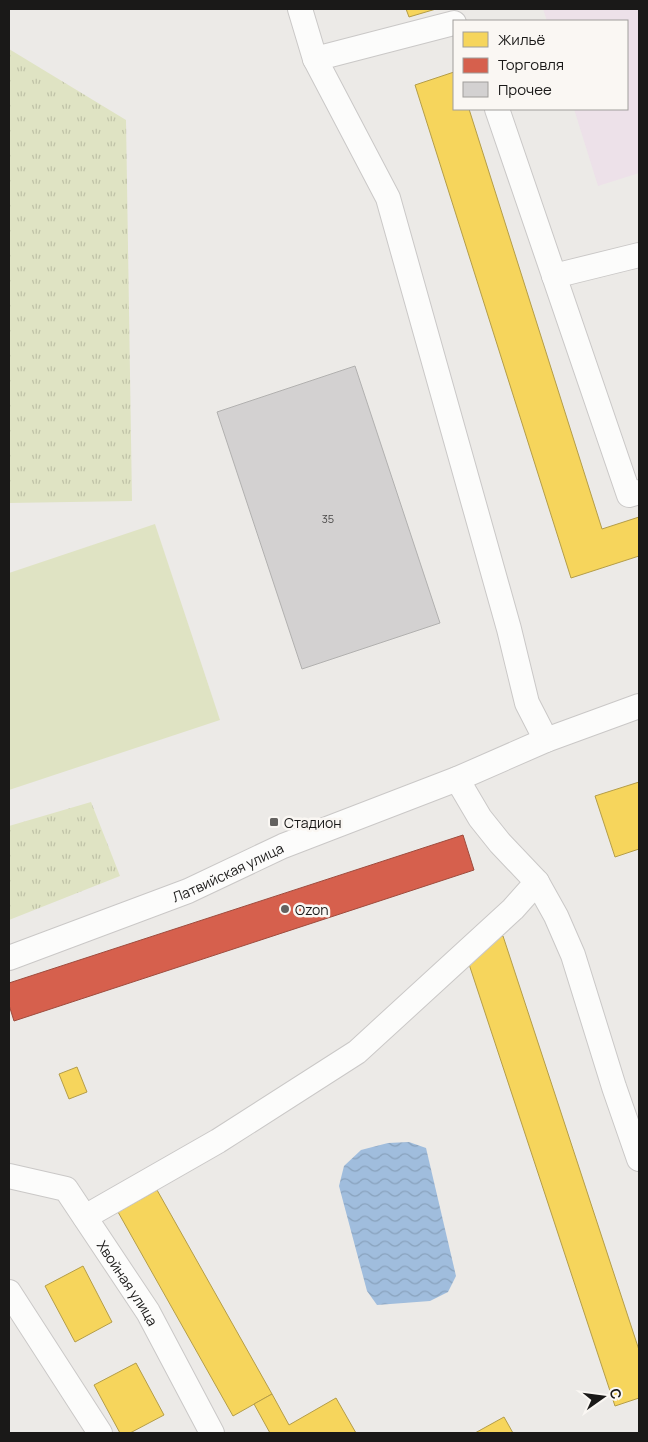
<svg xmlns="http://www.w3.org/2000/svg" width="648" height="1442" font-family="Manrope,sans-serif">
<defs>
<pattern id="park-tufts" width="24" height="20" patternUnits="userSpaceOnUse" patternTransform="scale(1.25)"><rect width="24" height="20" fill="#dfe3c3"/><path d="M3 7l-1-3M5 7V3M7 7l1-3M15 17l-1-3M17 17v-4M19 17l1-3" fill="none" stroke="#bfc2a7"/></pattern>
<pattern id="water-waves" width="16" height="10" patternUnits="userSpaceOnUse" patternTransform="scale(1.25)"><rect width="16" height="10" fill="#a0bddd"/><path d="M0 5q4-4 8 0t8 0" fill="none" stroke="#89a2bd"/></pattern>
</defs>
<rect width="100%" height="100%" fill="#eceae7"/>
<path fill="#ede1e9" d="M 543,9 L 639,9 L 639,173 L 598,186 L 574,109 L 627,109 L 627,21 L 547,21 Z"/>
<path fill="#dfe3c3" d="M 155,524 L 220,720 L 9,790 L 9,573 Z"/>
<g fill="url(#park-tufts)">
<path d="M 9,49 L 126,120 L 132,501 L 9,503 Z"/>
<path d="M 91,802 L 120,876 L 9,920 L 9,826 Z"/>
</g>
<path fill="url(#water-waves)" d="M 409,1142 L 426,1148 L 456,1276 L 448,1292 L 430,1301 L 377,1305 L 367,1291 L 339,1186 L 344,1166 L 361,1150 L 388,1143 Z"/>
<g fill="#f6d55c" stroke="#b49d48">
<path d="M 406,9 L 436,9 L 409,17 Z"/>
<path d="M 454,72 L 454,109 L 469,109 L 602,529 L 639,517 L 639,556 L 571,578 L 415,85 Z"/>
<path d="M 639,782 L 639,849 L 615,857 L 595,796 Z"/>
<path d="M 503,936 L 639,1350 L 639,1398 L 615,1406 L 464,949 Z"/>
<path d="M 77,1067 L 87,1092 L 69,1099 L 59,1074 Z"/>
<path d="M 157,1190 L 272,1394 L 233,1416 L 118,1212 Z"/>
<path d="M 83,1266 L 112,1322 L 75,1342 L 45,1286 Z"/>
<path d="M 136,1363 L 164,1415 L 130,1433 L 120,1433 L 94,1385 Z"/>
<path d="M 272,1394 L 289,1425 L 336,1398 L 356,1433 L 270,1433 L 254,1404 Z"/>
<path d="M 504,1417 L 513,1433 L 475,1433 Z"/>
</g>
<path fill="#d6604d" stroke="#9e4b3d" d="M 463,835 L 474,870 L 14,1021 L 9,1005 L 9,983 Z"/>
<path fill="#d3d1d1" stroke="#b1b0af" d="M 355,366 L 440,623 L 302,669 L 217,412 Z"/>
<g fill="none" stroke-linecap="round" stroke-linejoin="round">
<g stroke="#cac8c7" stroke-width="26">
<g id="minor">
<path d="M 300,9 L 315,59 L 388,198 L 509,629 L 527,703 L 546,740"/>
<path d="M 315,59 L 454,23"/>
<path d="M 497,109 L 629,495 L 639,492"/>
<path d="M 554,276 L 639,255"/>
<path d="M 457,779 L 480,818 L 500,843 L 537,882 L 556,916 L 573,955 L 614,1087 L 639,1159"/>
<path id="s1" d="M 9,958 L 188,891 L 283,846 L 457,779 L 546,740 L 639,706"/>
<path id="s2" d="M 9,1176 L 66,1189 L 148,1312 L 212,1433"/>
<path d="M 85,1217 L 218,1141 L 357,1052 L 513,909 L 537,882"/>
<path d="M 9,1292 L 100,1433"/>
</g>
</g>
<use href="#minor" stroke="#fcfcfb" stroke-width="24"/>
</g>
<g fill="#646260" stroke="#faf7f3" stroke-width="2">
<rect x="269" y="817" width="10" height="10" rx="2.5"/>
<circle cx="285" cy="909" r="5"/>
</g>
<g text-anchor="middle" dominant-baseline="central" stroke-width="5" stroke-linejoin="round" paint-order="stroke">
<g font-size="11" fill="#494847">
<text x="328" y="518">35</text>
</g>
<g font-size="14" fill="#1a1918" stroke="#faf7f3" text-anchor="start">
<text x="284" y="822">Стадион</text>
<text x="295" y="909">Ozon</text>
</g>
<g font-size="14" fill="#1a1918" stroke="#faf7f3">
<text stroke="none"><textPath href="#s1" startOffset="235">Латвийская улица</textPath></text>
<text stroke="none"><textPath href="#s2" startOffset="171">Хвойная улица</textPath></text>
</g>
</g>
<rect width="648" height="1442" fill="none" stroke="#1a1918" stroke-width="20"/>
<rect x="453" y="20" width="175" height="90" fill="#faf7f3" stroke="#a09e9b"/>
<rect x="463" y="32" width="25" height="15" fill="#f6d55c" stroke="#a09e9b"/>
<text x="498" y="45" font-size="15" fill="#1a1918">Жильё</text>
<rect x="463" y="58" width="25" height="15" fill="#d6604d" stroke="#a09e9b"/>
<text x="498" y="70" font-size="15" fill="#1a1918">Торговля</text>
<rect x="463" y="82" width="25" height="15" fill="#d3d1d1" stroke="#a09e9b"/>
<text x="498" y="95" font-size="15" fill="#1a1918">Прочее</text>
<g transform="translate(603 1397) rotate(76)" stroke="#faf7f3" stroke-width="4" paint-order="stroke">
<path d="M0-4L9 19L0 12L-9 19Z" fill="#1a1918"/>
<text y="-8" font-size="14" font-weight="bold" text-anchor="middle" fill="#1a1918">С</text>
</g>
</svg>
